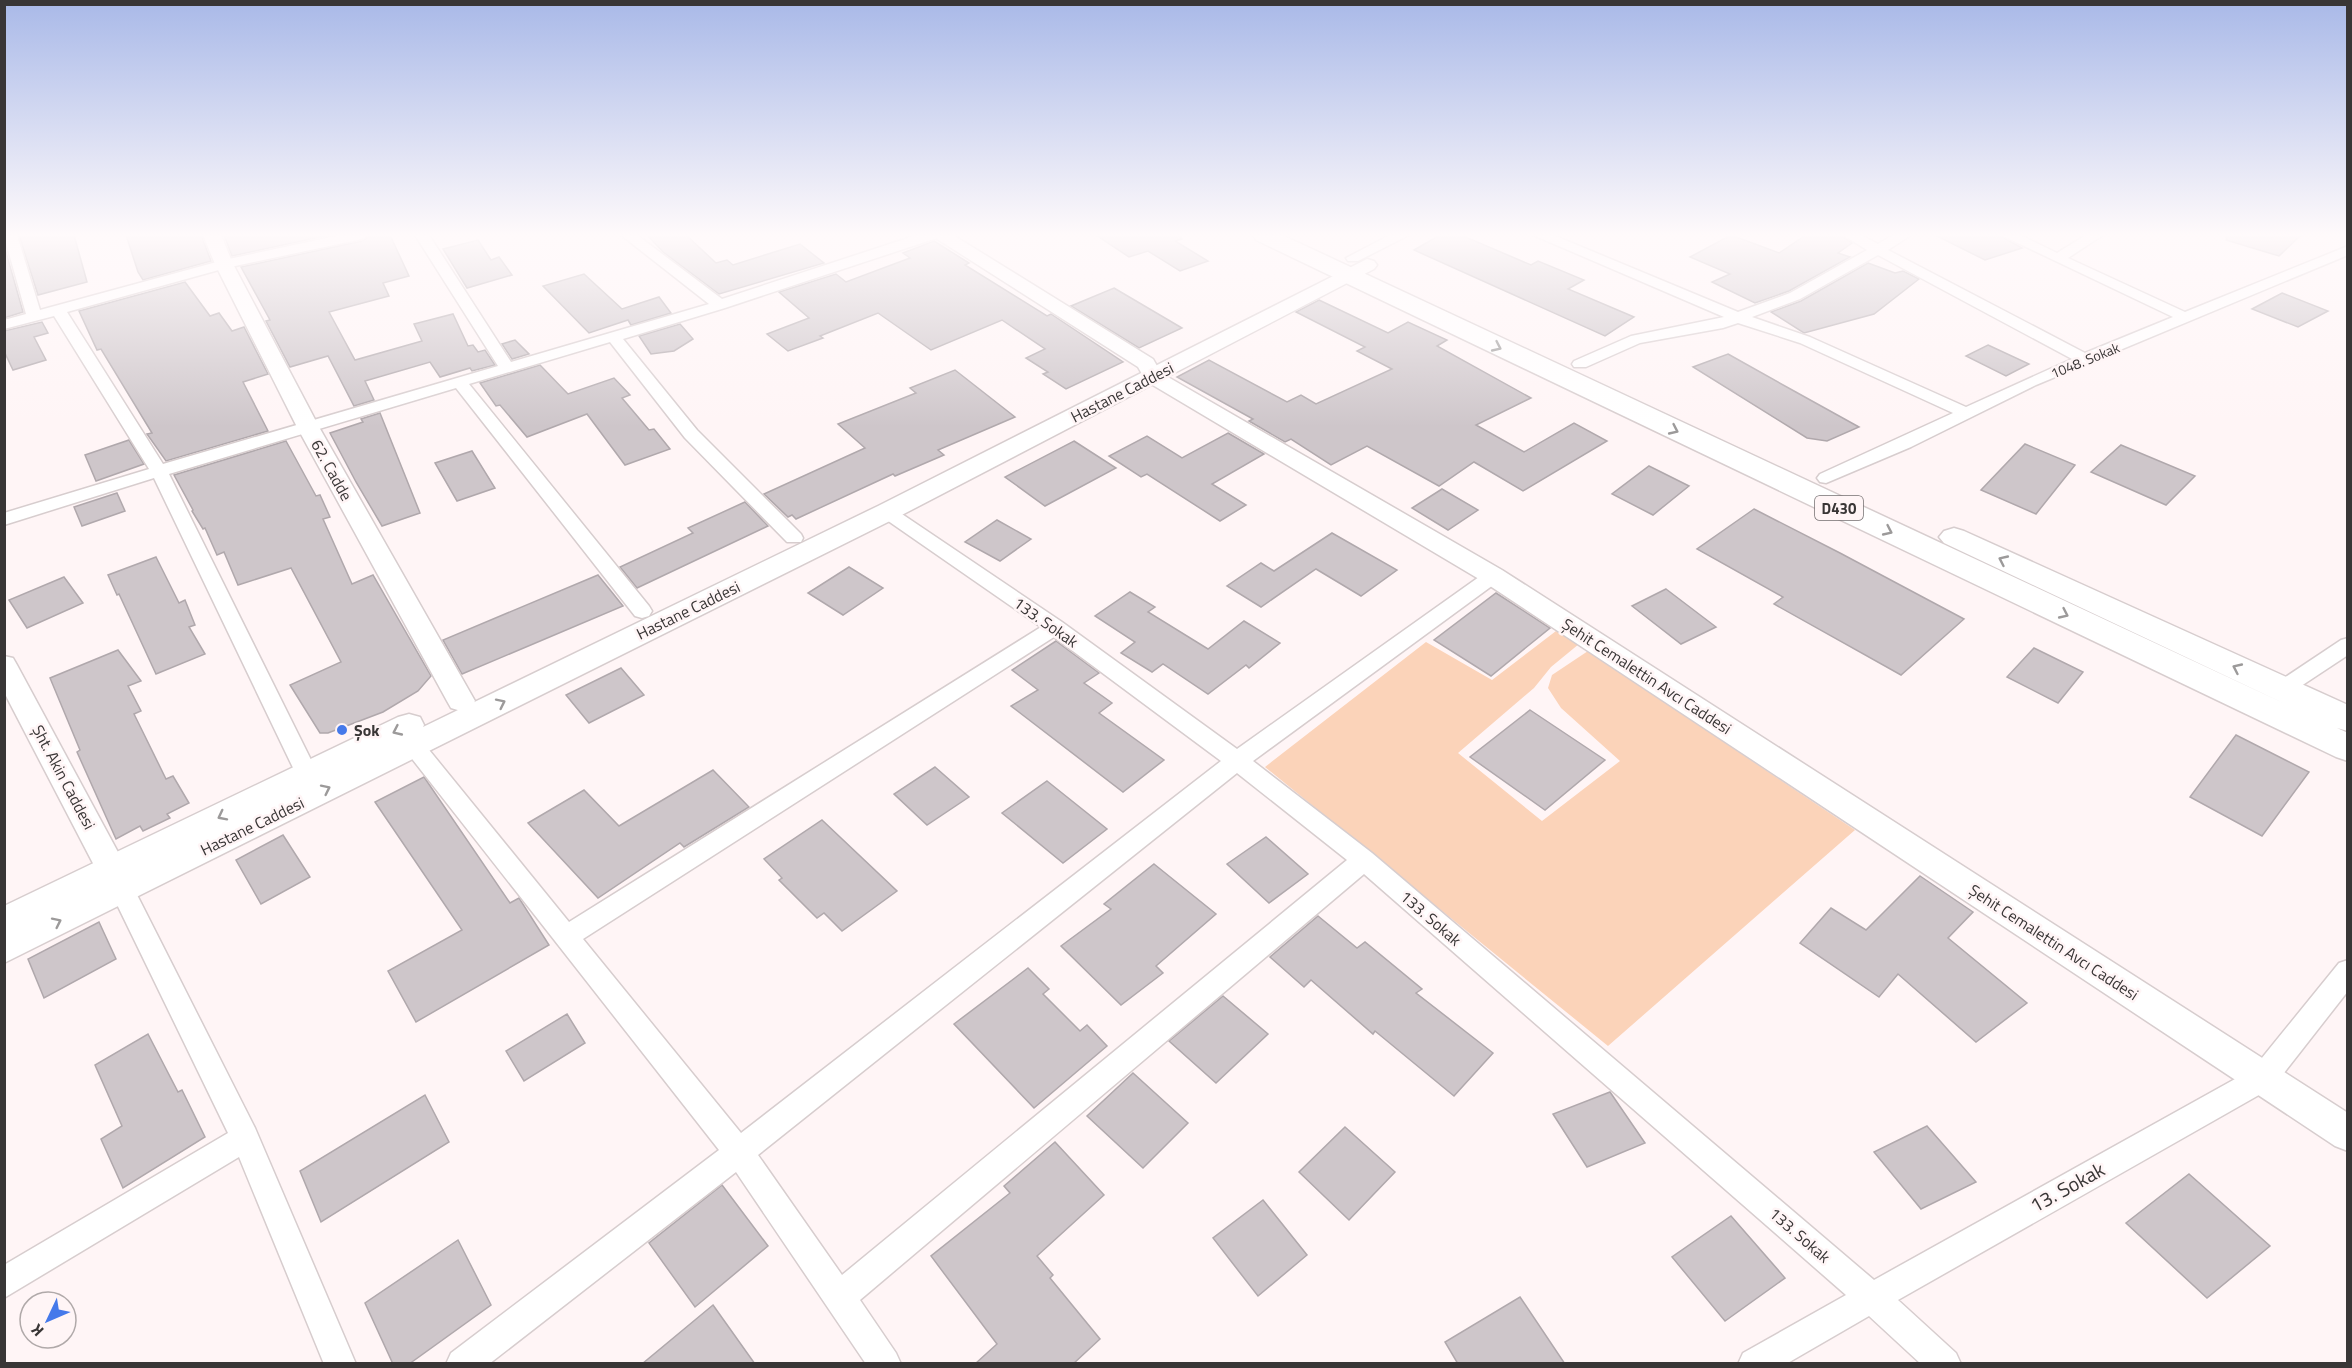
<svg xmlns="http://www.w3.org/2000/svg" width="2352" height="1368" font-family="'Titillium Web',sans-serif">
<rect width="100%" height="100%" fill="#fff5f6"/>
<path fill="#fbd3b9" d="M 1556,631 L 1579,644 L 1551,667 L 1534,688 L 1458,753 L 1542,821 L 1620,761 L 1561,708 L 1548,688 L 1552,675 L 1588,651 L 1855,830 L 1608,1046 L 1265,767 L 1426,642 L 1492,680 Z"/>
<g fill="#cec6ca" stroke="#b0a8ac" stroke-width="1.5">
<path d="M 19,235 L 74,235 L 87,282 L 38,295 Z"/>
<path d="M 126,235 L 201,235 L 211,261 L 143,280 L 138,272 Z"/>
<path d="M 224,235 L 329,235 L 232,256 Z"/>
<path d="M 371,235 L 390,235 L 409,276 L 383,283 L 389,296 L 329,312 L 355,360 L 422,341 L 414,324 L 453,314 L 468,346 L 473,345 L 478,352 L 485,350 L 495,365 L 472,371 L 470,368 L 440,377 L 430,362 L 365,381 L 374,400 L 354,406 L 328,356 L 290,367 L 266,321 L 270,320 L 241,267 L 362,241 Z"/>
<path d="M 647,235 L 686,235 L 716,263 L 727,260 L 733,265 L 800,244 L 824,263 L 719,294 L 663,252 Z"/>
<path d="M 1096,235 L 1181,235 L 1182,239 L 1175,241 L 1208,261 L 1180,271 L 1148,251 L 1129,257 Z"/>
<path d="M 1440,235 L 1461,235 L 1531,265 L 1538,261 L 1584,280 L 1568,289 L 1634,317 L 1605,336 L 1414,250 Z"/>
<path d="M 1731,235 L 1779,253 L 1806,235 L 1841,235 L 1852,243 L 1838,253 L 1850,257 L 1789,291 L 1755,303 L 1712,282 L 1730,274 L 1690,257 Z"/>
<path d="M 1935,235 L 1999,235 L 2022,248 L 1985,260 Z"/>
<path d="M 2227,235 L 2301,235 L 2279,256 L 2226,240 Z"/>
<path d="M 478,240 L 491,260 L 499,257 L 512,275 L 467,288 L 443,249 Z"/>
<path d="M 934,241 L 969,263 L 965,265 L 1047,316 L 1051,314 L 1123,362 L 1066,389 L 1043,374 L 1048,372 L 1026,358 L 1045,349 L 1002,320 L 931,350 L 878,313 L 820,336 L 823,338 L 788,351 L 767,334 L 809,318 L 779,292 L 836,274 L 846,282 L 910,258 L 903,253 Z"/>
<path d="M 4,245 L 23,312 L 4,318 Z"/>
<path d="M 1868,263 L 1895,273 L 1903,271 L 1919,279 L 1874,314 L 1804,333 L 1771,312 L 1801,301 Z"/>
<path d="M 584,274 L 622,309 L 659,297 L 671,313 L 631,325 L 628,320 L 589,333 L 543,286 Z"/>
<path d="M 185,282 L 210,316 L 219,313 L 232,331 L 244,327 L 268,374 L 243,382 L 268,431 L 166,461 L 147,434 L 152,433 L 101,349 L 97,350 L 79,311 Z"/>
<path d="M 1114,288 L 1182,328 L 1139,348 L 1071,306 Z"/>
<path d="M 2282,293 L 2328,311 L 2298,327 L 2252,309 Z"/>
<path d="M 1319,300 L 1388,333 L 1408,322 L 1447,340 L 1437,346 L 1531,398 L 1476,425 L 1524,452 L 1574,423 L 1607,441 L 1523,491 L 1474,462 L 1439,486 L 1367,446 L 1331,465 L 1291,439 L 1285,442 L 1249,421 L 1253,419 L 1177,377 L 1209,360 L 1287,402 L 1301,395 L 1316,404 L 1392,369 L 1357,351 L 1365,347 L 1296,312 Z"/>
<path d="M 42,322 L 48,333 L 34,337 L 46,360 L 13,370 L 4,351 L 4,331 Z"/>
<path d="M 680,324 L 693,339 L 674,351 L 651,354 L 639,336 Z"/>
<path d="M 515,340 L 529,354 L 512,359 L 502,344 Z"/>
<path d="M 1988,345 L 2029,364 L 2006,376 L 1966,356 Z"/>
<path d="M 1728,354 L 1794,391 L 1859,427 L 1827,441 L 1807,438 L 1693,367 Z"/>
<path d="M 540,365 L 568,394 L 614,378 L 630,395 L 622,398 L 649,430 L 654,429 L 670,449 L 625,465 L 587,414 L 527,437 L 500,405 L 496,406 L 480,383 Z"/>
<path d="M 955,370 L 1015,417 L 938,450 L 944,455 L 895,476 L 893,474 L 796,519 L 792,515 L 788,517 L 764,494 L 865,448 L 838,424 L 916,393 L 910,388 Z"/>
<path d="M 380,413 L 420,513 L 382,526 L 356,482 L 330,433 L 363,422 L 361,419 Z"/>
<path d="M 1228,433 L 1264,454 L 1212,484 L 1246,505 L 1220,521 L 1147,474 L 1141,477 L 1109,456 L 1147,436 L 1182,458 Z"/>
<path d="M 129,440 L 144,464 L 96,481 L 85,455 Z"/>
<path d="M 286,441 L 316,496 L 320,495 L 330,517 L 323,519 L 352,584 L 373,575 L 431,676 L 418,691 L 383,712 L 328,733 L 320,733 L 290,685 L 341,662 L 291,568 L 238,585 L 224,552 L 217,555 L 205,528 L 203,529 L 192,511 L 193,510 L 174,475 Z"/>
<path d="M 1074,441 L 1116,468 L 1045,506 L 1005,477 Z"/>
<path d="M 2025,444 L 2075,465 L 2036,514 L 1981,490 Z"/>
<path d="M 2121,445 L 2195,476 L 2166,505 L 2091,472 Z"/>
<path d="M 472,451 L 495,488 L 457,501 L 435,463 Z"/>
<path d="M 1649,466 L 1689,486 L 1653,515 L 1612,494 Z"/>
<path d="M 1442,489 L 1478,510 L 1448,530 L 1412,508 Z"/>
<path d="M 117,493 L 125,511 L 82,526 L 74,507 Z"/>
<path d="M 745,502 L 768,526 L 637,588 L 620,567 L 693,533 L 688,528 Z"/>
<path d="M 1754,509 L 1840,553 L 1964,619 L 1901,675 L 1774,604 L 1783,597 L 1697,549 Z"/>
<path d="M 997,520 L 1031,539 L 1000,561 L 965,542 Z"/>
<path d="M 1332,533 L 1397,570 L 1361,596 L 1316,569 L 1261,607 L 1227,586 L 1261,563 L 1274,571 Z"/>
<path d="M 156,557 L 179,603 L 185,600 L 195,625 L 189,627 L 205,654 L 156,674 L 119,594 L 117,595 L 108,575 Z"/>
<path d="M 849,567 L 883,588 L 843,615 L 808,593 Z"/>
<path d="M 598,575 L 623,606 L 462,674 L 443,640 Z"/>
<path d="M 64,577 L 83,603 L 27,628 L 9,600 Z"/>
<path d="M 1666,589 L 1716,627 L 1681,644 L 1632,606 Z"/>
<path d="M 1130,592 L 1155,607 L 1148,612 L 1208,649 L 1244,621 L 1280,643 L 1249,668 L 1246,665 L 1208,694 L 1163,664 L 1152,672 L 1121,653 L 1135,642 L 1095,616 Z"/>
<path d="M 1496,593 L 1550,628 L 1491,676 L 1434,640 Z"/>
<path d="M 1056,641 L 1099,673 L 1084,683 L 1112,703 L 1099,713 L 1164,760 L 1123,792 L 1011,706 L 1038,690 L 1012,670 Z"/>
<path d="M 2034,648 L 2083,672 L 2058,703 L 2007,677 Z"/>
<path d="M 118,650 L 141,681 L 128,686 L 141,711 L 134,714 L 166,779 L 173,776 L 189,803 L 167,814 L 170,818 L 143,831 L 140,826 L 116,839 L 77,752 L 80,750 L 50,678 Z"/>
<path d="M 621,668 L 644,695 L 589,723 L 566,695 Z"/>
<path d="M 1530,710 L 1605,760 L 1545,810 L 1470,757 Z"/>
<path d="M 2236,735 L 2309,772 L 2262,836 L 2190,797 Z"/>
<path d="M 935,767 L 969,797 L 927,825 L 894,794 Z"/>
<path d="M 713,770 L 749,807 L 684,847 L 680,843 L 598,898 L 528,823 L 584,790 L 619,826 Z"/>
<path d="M 424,777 L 510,903 L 519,898 L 549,945 L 416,1022 L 388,971 L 462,930 L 375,802 Z"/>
<path d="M 1047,781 L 1107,829 L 1063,863 L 1002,813 Z"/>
<path d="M 822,820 L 897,891 L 842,931 L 824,913 L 817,918 L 779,880 L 782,878 L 764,859 Z"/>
<path d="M 283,835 L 310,877 L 261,904 L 236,860 Z"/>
<path d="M 1266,837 L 1308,874 L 1269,903 L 1227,864 Z"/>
<path d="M 1154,864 L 1216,914 L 1156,966 L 1163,973 L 1121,1005 L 1061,946 L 1111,909 L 1104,904 Z"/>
<path d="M 1920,876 L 1973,912 L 1948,938 L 2027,1003 L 1976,1042 L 1898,974 L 1879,997 L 1800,943 L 1831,908 L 1866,930 Z"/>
<path d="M 1318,916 L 1357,948 L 1365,942 L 1422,989 L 1416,993 L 1493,1053 L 1454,1096 L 1375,1031 L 1373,1034 L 1311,980 L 1304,987 L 1270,957 Z"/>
<path d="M 99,922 L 116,959 L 44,998 L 28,959 Z"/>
<path d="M 1028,968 L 1049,989 L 1043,994 L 1080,1031 L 1087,1025 L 1107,1046 L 1034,1108 L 954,1024 Z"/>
<path d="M 1223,996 L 1268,1034 L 1216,1083 L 1169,1041 Z"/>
<path d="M 567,1014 L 585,1043 L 524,1081 L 506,1051 Z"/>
<path d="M 148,1034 L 178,1092 L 182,1090 L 205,1137 L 123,1188 L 101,1139 L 122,1126 L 95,1065 Z"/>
<path d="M 1133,1073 L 1188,1123 L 1143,1168 L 1087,1116 Z"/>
<path d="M 1610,1092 L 1645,1143 L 1587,1167 L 1553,1114 Z"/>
<path d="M 425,1095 L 449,1142 L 321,1222 L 300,1171 Z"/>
<path d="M 1927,1126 L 1976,1182 L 1921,1209 L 1874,1152 Z"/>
<path d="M 1345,1127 L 1395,1172 L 1349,1220 L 1299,1172 Z"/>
<path d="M 1055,1142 L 1104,1195 L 1037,1256 L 1053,1275 L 1050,1278 L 1100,1339 L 1073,1364 L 975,1364 L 997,1344 L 931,1256 L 1010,1193 L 1004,1186 Z"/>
<path d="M 2189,1174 L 2270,1246 L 2207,1298 L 2126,1223 Z"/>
<path d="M 722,1185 L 768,1246 L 695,1307 L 649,1243 Z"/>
<path d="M 1263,1200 L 1307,1255 L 1258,1296 L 1213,1238 Z"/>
<path d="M 1731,1216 L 1785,1278 L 1725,1321 L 1672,1257 Z"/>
<path d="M 458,1240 L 491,1305 L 409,1364 L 393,1364 L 365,1303 Z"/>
<path d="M 1520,1297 L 1565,1364 L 1458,1364 L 1445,1342 Z"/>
<path d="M 713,1305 L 755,1364 L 642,1364 Z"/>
</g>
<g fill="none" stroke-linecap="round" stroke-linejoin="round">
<g stroke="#d7cdce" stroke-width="3">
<g id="minor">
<path d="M 4,235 L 17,235 L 40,310 L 224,260 L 341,235 L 369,235 L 362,239 L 226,268 L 67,312 L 163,464 L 498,366 L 415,235 L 429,235 L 511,362 L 709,304 L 621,235 L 637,235 L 722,299 L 917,235 L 939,235 L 937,238 L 725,308 L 623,339 L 697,430 L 801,534 L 803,538 L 801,542 L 787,542 L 685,438 L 610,342 L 469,384 L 649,606 L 652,611 L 649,616 L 642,618 L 635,616 L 456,388 L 169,474 L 318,774 L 315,780 L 307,782 L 299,780 L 296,774 L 154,478 L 4,525 L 4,513 L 149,469 L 54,316 L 4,329 L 4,320 L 26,314 Z"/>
<path d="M 1390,235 L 1409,235 L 1358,261 L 1348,261 L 1346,258 Z"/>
<path d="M 1533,235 L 1553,235 L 1738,312 L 1790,293 L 1867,250 L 1843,235 L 1861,235 L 1878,244 L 1893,235 L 1911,235 L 1888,250 L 2085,353 L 2173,317 L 2001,235 L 2020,235 L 2057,253 L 2086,235 L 2103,235 L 2068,258 L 2185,312 L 2348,246 L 2348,255 L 2036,385 L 1911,447 L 1826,483 L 1820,482 L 1817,478 L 1820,474 L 1953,413 L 1800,343 L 1738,323 L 1723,328 L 1640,343 L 1586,367 L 1574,367 L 1572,364 L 1574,361 L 1631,336 L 1724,317 ZM 1878,255 L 2072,359 L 1966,407 L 1810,337 L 1752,317 L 1800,299 Z"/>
<path d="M 887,506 L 893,508 L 1062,622 L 1237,749 L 1486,572 L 1493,570 L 1500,572 L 1503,576 L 1500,580 L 1253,761 L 1372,853 L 1874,1280 L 2253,1069 L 2339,963 L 2348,960 L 2348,991 L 2273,1087 L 1898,1300 L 1956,1353 L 1961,1364 L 1921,1364 L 1869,1316 L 1786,1364 L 1738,1364 L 1743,1353 L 1846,1295 L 1364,874 L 860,1300 L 896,1353 L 901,1364 L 866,1364 L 736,1172 L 489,1364 L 446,1364 L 451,1353 L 719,1150 L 402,746 L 405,740 L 413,738 L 421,740 L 569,922 L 1041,627 L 881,516 L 878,512 L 881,508 ZM 1054,637 L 1221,761 L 741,1133 L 583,939 ZM 1237,773 L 1347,860 L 842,1275 L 758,1155 Z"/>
<path d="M 2348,638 L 2348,655 L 2289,694 L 2282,696 L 2275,694 L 2271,689 L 2275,684 L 2341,640 Z"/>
<path d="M 122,880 L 131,883 L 255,1128 L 356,1364 L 324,1364 L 239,1157 L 4,1298 L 4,1265 L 228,1133 L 110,890 L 113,883 Z"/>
</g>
</g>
<g stroke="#d7cdce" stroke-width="3">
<g id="tertiary">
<path d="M 203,235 L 221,235 L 233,264 L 319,427 L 475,701 L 471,708 L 461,711 L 451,708 L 447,701 L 297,427 L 215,264 Z"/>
<path d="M 931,235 L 953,235 L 1153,359 L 1161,373 L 1502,570 L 2348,1113 L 2348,1151 L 2335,1146 L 1484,582 L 1146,381 L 1138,367 Z"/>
<path d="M 4,656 L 13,658 L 17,665 L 133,880 L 138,889 L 133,898 L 122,902 L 111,898 L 4,692 Z"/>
</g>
</g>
<g stroke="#d7cdce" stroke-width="3">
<path id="secondary" d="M 1367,259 L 1374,261 L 1377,265 L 1374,269 L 896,518 L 4,963 L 4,906 L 398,717 L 409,714 L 420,717 L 424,725 L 423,727 L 878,506 Z"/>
</g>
<g stroke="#d7cdce" stroke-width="3">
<path id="trunk" d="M 1253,235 L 1282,235 L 2296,709 L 1944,543 L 1939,537 L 1944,531 L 1954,528 L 1964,531 L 2348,705 L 2348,731 L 2337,728 L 2348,733 L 2348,761 L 2336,757 L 1256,240 Z"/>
</g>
<use href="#minor" fill="#fff" fill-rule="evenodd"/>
<use href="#tertiary" fill="#fff" fill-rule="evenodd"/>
<use href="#secondary" fill="#fff" fill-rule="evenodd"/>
<use href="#trunk" fill="#fff" fill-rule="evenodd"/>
</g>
<defs><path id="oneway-chevron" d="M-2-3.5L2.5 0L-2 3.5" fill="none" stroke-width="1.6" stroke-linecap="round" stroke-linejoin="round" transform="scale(1.5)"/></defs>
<g stroke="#9c9a9a">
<use href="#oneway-chevron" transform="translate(1497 347) rotate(25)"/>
<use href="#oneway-chevron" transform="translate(1674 430) rotate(25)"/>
<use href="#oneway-chevron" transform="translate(1888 531) rotate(25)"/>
<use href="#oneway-chevron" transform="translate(2003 560) rotate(-155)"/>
<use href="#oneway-chevron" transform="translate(2064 614) rotate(25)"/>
<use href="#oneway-chevron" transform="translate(2237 668) rotate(-155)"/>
<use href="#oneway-chevron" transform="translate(501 703) rotate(-26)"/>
<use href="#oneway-chevron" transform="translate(397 731) rotate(155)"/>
<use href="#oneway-chevron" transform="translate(326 789) rotate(-26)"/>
<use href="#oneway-chevron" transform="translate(222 816) rotate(153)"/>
<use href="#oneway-chevron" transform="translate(57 922) rotate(-26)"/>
</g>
<linearGradient id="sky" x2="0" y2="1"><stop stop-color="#a9b9e8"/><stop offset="0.55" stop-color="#fffafb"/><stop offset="1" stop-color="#fffafb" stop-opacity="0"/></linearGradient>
<rect width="2352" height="427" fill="url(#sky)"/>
<circle fill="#4579ea" stroke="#fff5f6" stroke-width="2" cx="342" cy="730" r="6"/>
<g text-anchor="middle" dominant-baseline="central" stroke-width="5" stroke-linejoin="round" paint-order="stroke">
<g font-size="14" fill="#393636" stroke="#fff5f6">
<text transform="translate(2085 360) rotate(-22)">1048. Sokak</text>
</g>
<rect fill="#fff5f6" stroke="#746f70" stroke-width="1.5" x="1815" y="496" width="48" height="24" rx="4.5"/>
<g font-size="15" font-weight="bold" fill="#393636">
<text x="1839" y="508">D430</text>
</g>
<g font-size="16" fill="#393636" stroke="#fff5f6">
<text transform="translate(1122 392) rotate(-27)">Hastane Caddesi</text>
<text transform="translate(332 470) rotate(61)">62. Cadde</text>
<text transform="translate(688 610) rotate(-26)">Hastane Caddesi</text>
<text transform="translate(1046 622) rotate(35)">133. Sokak</text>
<text transform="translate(1647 676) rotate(33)">Şehit Cemalettin Avcı Caddesi</text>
<text transform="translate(64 777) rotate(62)">Şht. Akin Caddesi</text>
<text transform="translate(252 826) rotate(-26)">Hastane Caddesi</text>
<text transform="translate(1431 918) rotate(41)">133. Sokak</text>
<text transform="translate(2054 942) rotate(33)">Şehit Cemalettin Avcı Caddesi</text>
<text transform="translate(1800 1235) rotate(41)">133. Sokak</text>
</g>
<g font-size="16" font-weight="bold" fill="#393636" stroke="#fff5f6" text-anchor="start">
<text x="354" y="730">Şok</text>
</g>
<g font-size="20" fill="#393636" stroke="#fff5f6">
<text transform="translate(2067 1187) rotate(-29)">13. Sokak</text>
</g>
</g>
<rect width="2352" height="1368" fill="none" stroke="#393636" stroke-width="12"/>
<g transform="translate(48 1320) rotate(226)"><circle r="28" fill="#fff5f6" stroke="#b0a9a9" stroke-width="1.5"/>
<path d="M0-4.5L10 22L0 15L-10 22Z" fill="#4579ea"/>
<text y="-9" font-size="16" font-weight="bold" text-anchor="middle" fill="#393636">K</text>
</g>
</svg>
